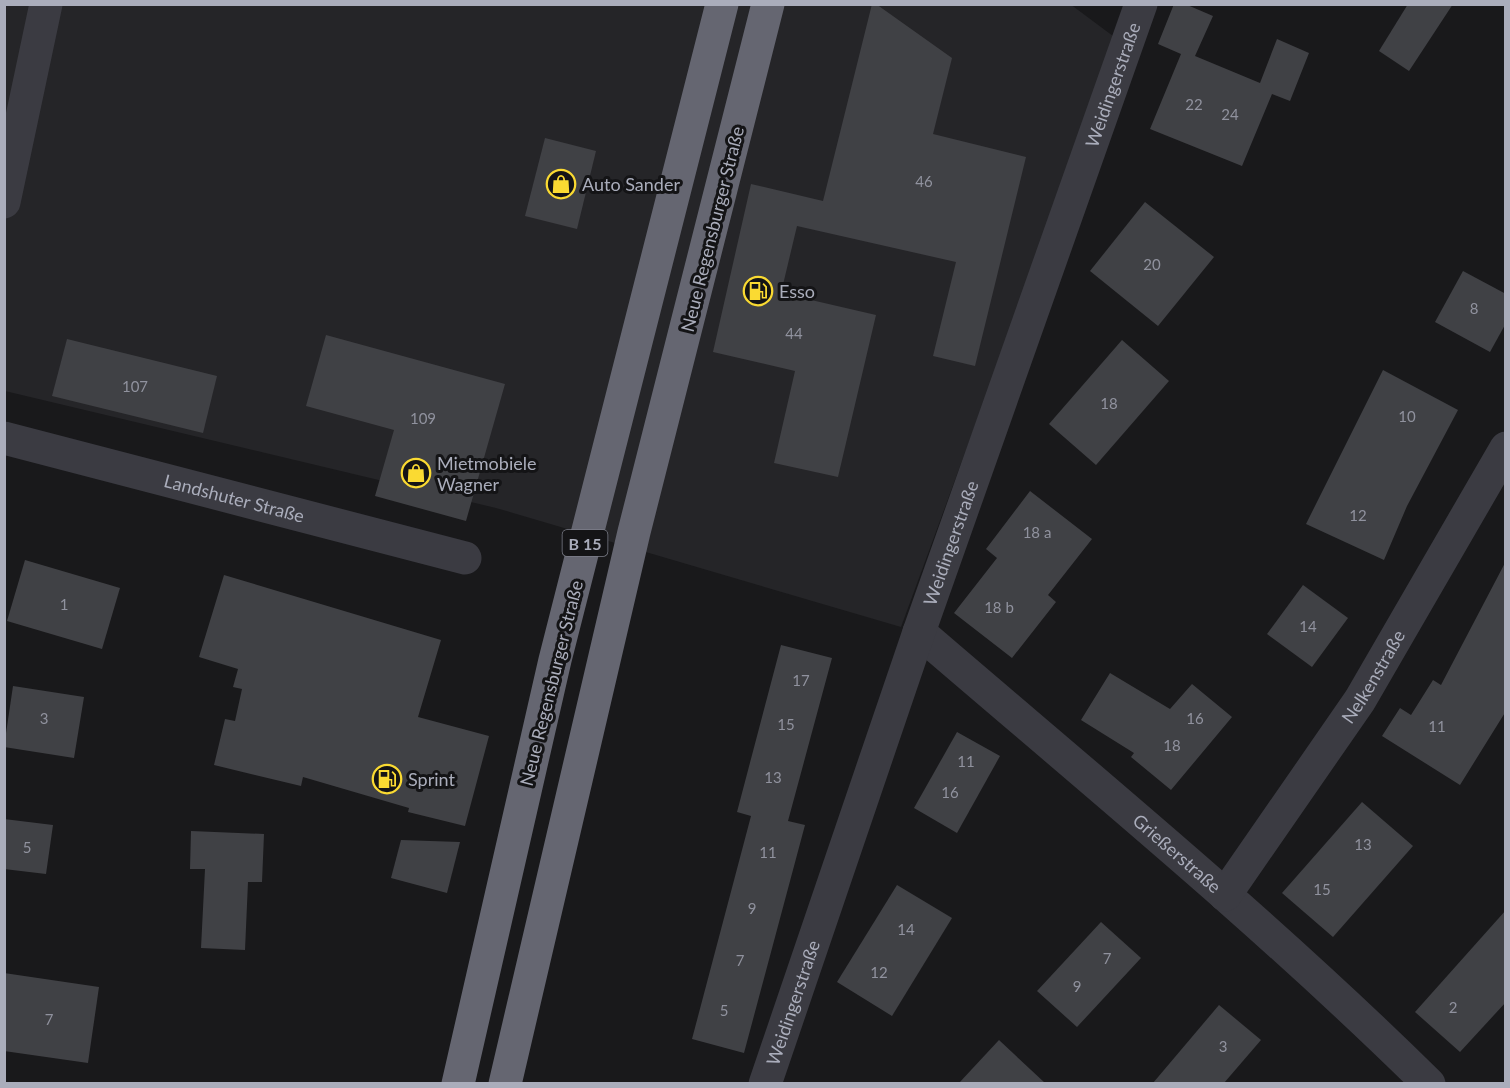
<svg xmlns="http://www.w3.org/2000/svg" width="1510" height="1088" font-family="Lato,sans-serif">
<rect width="100%" height="100%" fill="#19191b"/>
<path fill="#252528" d="M 1070,4 L 1117,39 L 901,627 L 496,508 L 5,391 L 5,5 Z"/>
<g fill="#404145">
<path d="M 872,4 L 876,4 L 952,58 L 933,134 L 1026,157 L 975,366 L 933,356 L 956,262 L 797,226 L 781,293 L 876,315 L 838,477 L 774,463 L 795,371 L 713,352 L 751,184 L 823,201 Z"/>
<path d="M 1174,4 L 1185,4 L 1213,16 L 1195,56 L 1260,83 L 1277,39 L 1309,53 L 1290,101 L 1272,94 L 1242,166 L 1150,129 L 1181,54 L 1158,44 Z"/>
<path d="M 1408,4 L 1453,4 L 1409,71 L 1379,51 Z"/>
<path d="M 545,138 L 596,151 L 577,229 L 525,216 Z"/>
<path d="M 1145,202 L 1214,257 L 1158,326 L 1090,271 Z"/>
<path d="M 1463,271 L 1506,294 L 1506,323 L 1490,352 L 1435,322 Z"/>
<path d="M 326,335 L 505,384 L 466,521 L 375,496 L 394,430 L 306,406 Z"/>
<path d="M 67,339 L 217,376 L 203,433 L 52,396 Z"/>
<path d="M 1122,340 L 1169,381 L 1096,465 L 1049,424 Z"/>
<path d="M 1383,370 L 1458,410 L 1407,506 L 1384,560 L 1306,524 Z"/>
<path d="M 1030,491 L 1092,539 L 1048,595 L 1056,602 L 1012,658 L 954,613 L 997,558 L 986,549 Z"/>
<path d="M 25,560 L 120,588 L 102,649 L 7,621 Z"/>
<path d="M 1506,561 L 1506,711 L 1460,785 L 1382,736 L 1400,708 L 1411,715 L 1433,680 L 1441,685 Z"/>
<path d="M 224,575 L 441,640 L 418,717 L 489,736 L 465,826 L 408,812 L 409,808 L 303,777 L 301,786 L 214,765 L 225,719 L 235,721 L 242,689 L 233,687 L 238,669 L 199,657 Z"/>
<path d="M 1303,585 L 1348,618 L 1312,667 L 1267,634 Z"/>
<path d="M 781,645 L 832,658 L 788,821 L 805,825 L 744,1053 L 692,1039 L 751,816 L 737,812 Z"/>
<path d="M 1110,673 L 1170,709 L 1192,684 L 1232,717 L 1171,790 L 1131,757 L 1134,753 L 1081,720 Z"/>
<path d="M 13,686 L 84,697 L 74,758 L 4,747 Z"/>
<path d="M 957,732 L 1000,756 L 957,833 L 914,808 Z"/>
<path d="M 1362,802 L 1413,846 L 1333,937 L 1282,893 Z"/>
<path d="M 4,819 L 53,825 L 46,874 L 4,869 Z"/>
<path d="M 191,831 L 264,834 L 262,882 L 248,882 L 245,950 L 201,948 L 205,869 L 190,869 Z"/>
<path d="M 401,840 L 460,842 L 447,893 L 391,878 Z"/>
<path d="M 897,885 L 952,918 L 892,1016 L 837,982 Z"/>
<path d="M 1506,910 L 1506,1002 L 1460,1052 L 1415,1012 Z"/>
<path d="M 1101,922 L 1141,958 L 1077,1027 L 1037,991 Z"/>
<path d="M 4,973 L 99,987 L 88,1063 L 4,1051 Z"/>
<path d="M 1219,1005 L 1261,1040 L 1224,1083 L 1153,1083 Z"/>
<path d="M 999,1040 L 1045,1083 L 959,1083 Z"/>
</g>
<g fill="none" stroke-linecap="round" stroke-linejoin="round">
<g stroke="#3b3b42" stroke-width="33">
<path d="M 4,202 L 46,4"/>
<path id="s1" d="M 4,438 L 465,558"/>
<path id="s2" d="M 919,632 C 1091,780 1267,924 1429,1084"/>
<path id="s3" d="M 1225,895 L 1360,700 L 1506,448"/>
<path id="s4" d="M 765,1084 L 919,632 L 1141,4"/>
</g>
<g stroke="#656671" stroke-width="33">
<path d="M 458,1084 L 555,660 L 722,4"/>
<path d="M 505,1084 L 634,532 L 768,4"/>
</g>
</g>
<defs>
<g id="shop-ring" transform="scale(1.5)"><circle r="9.5" fill="#141416" stroke="#fada32" stroke-width="1.5"/><path d="M-5-2.5h2.3a2.7 3.5 0 0 1 5.4 0H5L5.5 6h-11ZM-1.5-2.5h3a1.5 2.3 0 0 0-3 0Z" fill="#fada32"/></g>
<g id="fuel-ring" transform="scale(1.5)"><circle r="9.5" fill="#141416" stroke="#fada32" stroke-width="1.5"/><path d="M-5.5-6h7V0h2V4h1.3V-2.5L3-4.5l.8-.8L6-3V5H2.5V1h-1V6h-7ZM-4.2-4.7v3.2H.2V-4.7Z" fill="#fada32"/></g>
</defs>
<g fill-rule="evenodd">
<use href="#shop-ring" x="561" y="184"/>
<use href="#fuel-ring" x="758" y="291"/>
<use href="#shop-ring" x="416" y="473"/>
<use href="#fuel-ring" x="387" y="779"/>
</g>
<g text-anchor="middle" dominant-baseline="central" stroke-width="6" stroke-linejoin="round" paint-order="stroke">
<g font-size="15" fill="#90929e">
<text x="1194" y="104">22</text>
<text x="1230" y="114">24</text>
<text x="924" y="181">46</text>
<text x="1152" y="264">20</text>
<text x="1474" y="308">8</text>
<text x="794" y="333">44</text>
<text x="135" y="386">107</text>
<text x="1109" y="403">18</text>
<text x="1407" y="416">10</text>
<text x="423" y="418">109</text>
<text x="1358" y="515">12</text>
<text x="1037" y="532">18 a</text>
<text x="64" y="604">1</text>
<text x="999" y="607">18 b</text>
<text x="1308" y="626">14</text>
<text x="801" y="680">17</text>
<text x="44" y="718">3</text>
<text x="1195" y="718">16</text>
<text x="786" y="724">15</text>
<text x="1437" y="726">11</text>
<text x="1172" y="745">18</text>
<text x="966" y="761">11</text>
<text x="773" y="777">13</text>
<text x="950" y="792">16</text>
<text x="1363" y="844">13</text>
<text x="27" y="847">5</text>
<text x="768" y="852">11</text>
<text x="1322" y="889">15</text>
<text x="752" y="908">9</text>
<text x="906" y="929">14</text>
<text x="1107" y="958">7</text>
<text x="740" y="960">7</text>
<text x="879" y="972">12</text>
<text x="1077" y="986">9</text>
<text x="1453" y="1007">2</text>
<text x="724" y="1010">5</text>
<text x="49" y="1019">7</text>
<text x="1223" y="1046">3</text>
</g>
<rect fill="#141416" stroke="#7d7f8a" stroke-width="1.5" x="562.5" y="530" width="45" height="26" rx="4.5"/>
<g font-size="16" font-weight="bold" fill="#aaadbb">
<text x="585" y="543">B 15</text>
</g>
<g font-size="18" fill="#aaadbb" stroke="#141416">
<text stroke="none"><textPath href="#s4" startOffset="1058">Weidingerstraße</textPath></text>
<text transform="translate(712 229) rotate(-76)">Neue Regensburger Straße</text>
<text stroke="none"><textPath href="#s1" startOffset="238">Landshuter Straße</textPath></text>
<text stroke="none"><textPath href="#s4" startOffset="572">Weidingerstraße</textPath></text>
<text stroke="none"><textPath href="#s3" startOffset="264">Nelkenstraße</textPath></text>
<text transform="translate(551 683) rotate(-76)">Neue Regensburger Straße</text>
<text stroke="none"><textPath href="#s2" startOffset="340">Grießerstraße</textPath></text>
<text stroke="none"><textPath href="#s4" startOffset="86">Weidingerstraße</textPath></text>
</g>
<g font-size="18" fill="#aaadbb" stroke="#141416" text-anchor="start">
<text x="582" y="184">Auto Sander</text>
<text x="779" y="291">Esso</text>
<text x="437" y="463">Mietmobiele<tspan x="437" dy="21">Wagner</tspan></text>
<text x="408" y="779">Sprint</text>
</g>
</g>
<rect width="1510" height="1088" fill="none" stroke="#aaadbb" stroke-width="12"/>
</svg>
